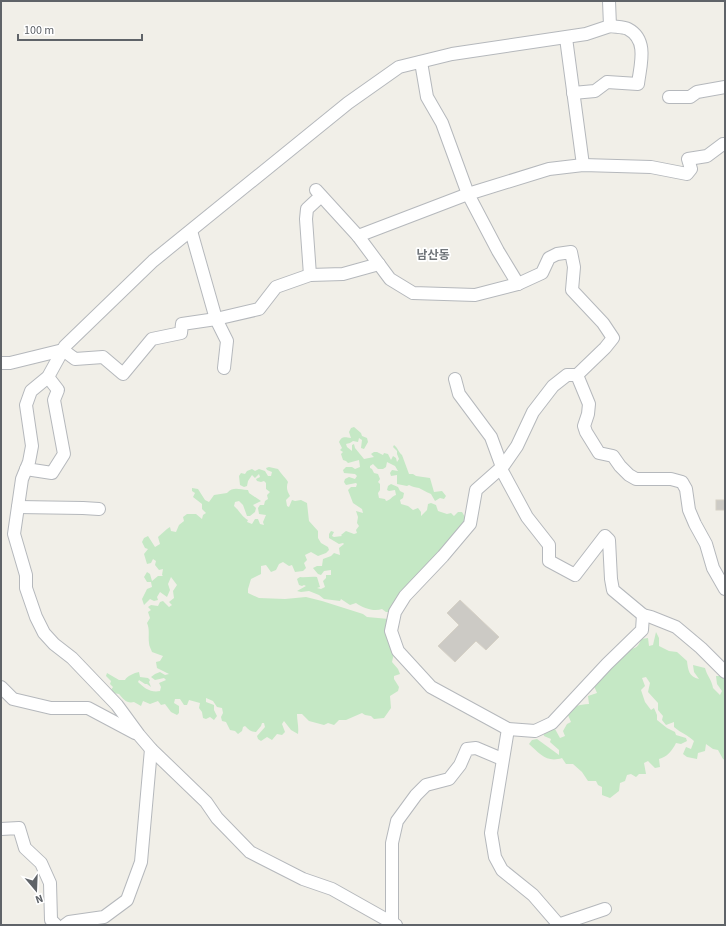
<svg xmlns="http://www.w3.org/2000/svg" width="726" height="926" font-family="'Source Sans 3','Noto Sans KR',sans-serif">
<rect width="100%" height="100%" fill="#f1efe8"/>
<g fill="#c5e8c5">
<path d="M 354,427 L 361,433 L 362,436 L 367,438 L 368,442 L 364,449 L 361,448 L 362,440 L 359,438 L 358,442 L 353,441 L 350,443 L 346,444 L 347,447 L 352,451 L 352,445 L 354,444 L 355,448 L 364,459 L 374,457 L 371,454 L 374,452 L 377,452 L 383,455 L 384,453 L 388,454 L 391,460 L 393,456 L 396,458 L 397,462 L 399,459 L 397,454 L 397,451 L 393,447 L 394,445 C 398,448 399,453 402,455 L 409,474 L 413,474 L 416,476 L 430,478 L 434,492 L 442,491 L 446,496 L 444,499 L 440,498 L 435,501 L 431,494 C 426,492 423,490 419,488 C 415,487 413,487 409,485 L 407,486 L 397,484 L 397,475 L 391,476 L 390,473 L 392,470 L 398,471 L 395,466 L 387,462 L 386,467 L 383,469 L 378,469 L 373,464 L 370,466 L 370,468 L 372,469 L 374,473 L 378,474 L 380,479 L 378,482 L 380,484 L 380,490 L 378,493 L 379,498 L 385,499 L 386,501 C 391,500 392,496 396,495 L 395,490 L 389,491 L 387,490 L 388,486 L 391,484 L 398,487 L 400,491 L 404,493 L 403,498 L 400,500 L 401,504 L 408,506 L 413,510 L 418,508 L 421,512 L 421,516 L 427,510 L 428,504 L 431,503 L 436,505 L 438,511 L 447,514 L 451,513 L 454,516 L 458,512 L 462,512 L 468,522 L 389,612 L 386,612 L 382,609 C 374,612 363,608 356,603 L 350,605 L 341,599 L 340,601 L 324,599 L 319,595 L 309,591 L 301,592 L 297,591 L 306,586 L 304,585 L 302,586 L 299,585 L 297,579 L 300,577 C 306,578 311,576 317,577 L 320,587 L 317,588 L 321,589 L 325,587 L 323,581 L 326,578 L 326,575 L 331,575 L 331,570 L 324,571 L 321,575 L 318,574 L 313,568 L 317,566 L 322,566 L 323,559 L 331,556 L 334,553 L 340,555 L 339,548 L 344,544 L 343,543 L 339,544 L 329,538 L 329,534 L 331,531 L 334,532 L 332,536 L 334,537 L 342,536 L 341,535 L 346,531 L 354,534 L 357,533 L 356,530 L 359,526 L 357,523 L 358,517 L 356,511 L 363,513 L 362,509 L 353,503 L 348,490 L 351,487 L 356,487 L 357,484 L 356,483 L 346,485 L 344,482 L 345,479 L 349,477 L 355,479 L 357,476 L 355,474 L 344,473 L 343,470 L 346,467 L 352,467 L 355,469 L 360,467 L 359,460 L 348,463 L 346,461 L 343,460 L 341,454 L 343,452 L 340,450 L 342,448 L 339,442 C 342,436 344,437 351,438 L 349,432 L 351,428 Z"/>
<path d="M 269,467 L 278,469 C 281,474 286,478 288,482 C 286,487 287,491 290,496 L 286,500 L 287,506 L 289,507 L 292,500 L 295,501 L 301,500 L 307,503 L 309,521 L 318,531 L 318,538 L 321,543 L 328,547 L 329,550 L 326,553 L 318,556 L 311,552 L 305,555 L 307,560 L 304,563 L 306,568 L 303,571 L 295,572 L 292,565 L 289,566 L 283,562 L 279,564 L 276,570 L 271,572 L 266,565 L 261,566 L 261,574 L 251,579 L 248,589 L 248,593 L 259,598 L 285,599 L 306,597 L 322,601 L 363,614 L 367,617 L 389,619 L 391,636 L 388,642 L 394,653 L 392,662 L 398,669 L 400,674 L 394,676 L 394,679 L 399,687 L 398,691 L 390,696 L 391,708 L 384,718 L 374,719 L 371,716 L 365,715 L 362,713 L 346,720 L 339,720 L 334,725 L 328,723 L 324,725 L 309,721 L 302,714 L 297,714 C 297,721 299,727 298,734 L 291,730 L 284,721 L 282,724 L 285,732 L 282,735 L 277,734 L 272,740 L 267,737 L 261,741 L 258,739 L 257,736 L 265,727 L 264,723 L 262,723 L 261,726 L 256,732 C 251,732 248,729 245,726 L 243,727 L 242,731 L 238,734 L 235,731 L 230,730 L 226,722 L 222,721 L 221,717 L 223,713 L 222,708 L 217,707 L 213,701 L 206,698 L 206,702 L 214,705 L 214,710 L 217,716 L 214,720 L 210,717 L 206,719 L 203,718 L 202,712 L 199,708 L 200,703 L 189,700 L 187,705 L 184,705 L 180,699 L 175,699 L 174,703 L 179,706 L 179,713 L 177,715 L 171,712 L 165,704 L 161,705 L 158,701 L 150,704 L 143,701 L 141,706 L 134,702 C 127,704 123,699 119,694 L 113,693 L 111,690 L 113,687 L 110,684 L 111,681 L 106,676 L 107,673 L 119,680 L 125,680 C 127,676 134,673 139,672 L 140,677 L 148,678 L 150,680 L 149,682 L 151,687 L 147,684 L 145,684 L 139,680 L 138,682 C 144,688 151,693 160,691 L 161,687 L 159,683 L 166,680 L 164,678 L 155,680 L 151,677 L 155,674 L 160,672 L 165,675 L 169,674 L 157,668 L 156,662 L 160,661 L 163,656 L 152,652 C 151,649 149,646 149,643 C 148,636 150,630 147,623 L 150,618 L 148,612 L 151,610 L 148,607 L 151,605 L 158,606 L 160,602 L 163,601 L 169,607 L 172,605 L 169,602 L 174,598 L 173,591 L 177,585 L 171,577 L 168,584 L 170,590 L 167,597 L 160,592 L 157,597 L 158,600 L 154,601 L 150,599 L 144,605 L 142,599 L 147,589 L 152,587 L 151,582 L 147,582 L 144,577 L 147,572 L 150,574 L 152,581 L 158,576 L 163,576 L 162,575 L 163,569 L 159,570 L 155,565 L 156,561 L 153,559 L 151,563 L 147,564 L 144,554 L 148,549 L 145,548 L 142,542 L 144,538 L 148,536 L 155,547 L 160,544 L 158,537 L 167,529 L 170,527 L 171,531 L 176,532 L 179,525 L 184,521 L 183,517 L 187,514 L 196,514 L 202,519 L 203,515 L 206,513 L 202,509 L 202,504 L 193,497 L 195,493 L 192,491 L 192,488 L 198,489 L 205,500 L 209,502 L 214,495 L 227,493 C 234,486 239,490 248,490 L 249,493 L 261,501 L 253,505 L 256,508 L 255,512 L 250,516 L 247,516 L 243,505 L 239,501 L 235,502 L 234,506 C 239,510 242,517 248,520 L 247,522 L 252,524 L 255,519 L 258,519 L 260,524 L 264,525 L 263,522 L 266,515 L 259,514 L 258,508 L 260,505 L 264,505 L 265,501 L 268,499 L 267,495 L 270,492 L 266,489 L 266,483 L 264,481 L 261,482 L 257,481 L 256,479 L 260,477 L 259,474 L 255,478 L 252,475 L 248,481 L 247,486 L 244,487 L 240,485 L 239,476 L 241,473 L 245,474 L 247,471 L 252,469 L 255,471 L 259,469 L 265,471 L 268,476 L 271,476 L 272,472 L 267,470 L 266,468 Z"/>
<path d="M 656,632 L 659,638 L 659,646 L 669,651 L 677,652 L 687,661 C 688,670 689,677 699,679 L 694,672 L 693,665 L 705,668 C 707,676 712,680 713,688 L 720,695 L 722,691 L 717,684 L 716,676 L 721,676 L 725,680 L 725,760 L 723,759 L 718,750 L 713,749 L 706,744 L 705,751 L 698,753 L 697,759 L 687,757 L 683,754 L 686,747 L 691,749 L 694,741 C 688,735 681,733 674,727 L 674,722 L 666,725 L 662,720 L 663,716 L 658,710 L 658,703 L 648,692 L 650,683 L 646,677 L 642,678 L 645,686 L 641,690 L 645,702 L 651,710 L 654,708 L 657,715 L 657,720 L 667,728 L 675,732 L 676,735 L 686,738 L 687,741 L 681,744 L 676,743 C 672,751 667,757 659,759 L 660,767 L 655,768 L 648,761 L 644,763 L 646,774 L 639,774 L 636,777 L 631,774 L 627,775 L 625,781 L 620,783 L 619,791 L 610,798 L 602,795 L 602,787 L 598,785 L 596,781 L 588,781 L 582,772 L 573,764 L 566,764 L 562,758 C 547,763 540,754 529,744 L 532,740 L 537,739 L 559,755 L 559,750 L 550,742 L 551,739 L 544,736 L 543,732 L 550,728 L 555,729 L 560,738 L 565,736 L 563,731 L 567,724 L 571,722 L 568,715 C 572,705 579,705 589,704 L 588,696 L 597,693 L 594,686 L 628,649 C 636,649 639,646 641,639 L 648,638 L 649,646 L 653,645 Z"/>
</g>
<g fill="#cccac5" stroke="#d6d1c6">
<rect x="716" y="500" width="9" height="10"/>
<path d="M 460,600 L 499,637 L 486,650 L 476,641 L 455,662 L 438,646 L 459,625 L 447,613 Z"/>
</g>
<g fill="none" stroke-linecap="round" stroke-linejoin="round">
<g stroke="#b5b8bc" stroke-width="14">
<g id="minor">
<path d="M 566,38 L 583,165"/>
<path d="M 421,62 L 427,97 L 442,123 L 468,194 L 498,251 L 518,284"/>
<path d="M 573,93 L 595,91 L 607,82 L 638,84 C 640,66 649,40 628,29 C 624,27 615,27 610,26"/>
<path d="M 669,97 L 690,97 L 697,92 L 725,87"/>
<path d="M 316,190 L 358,236 L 390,279 L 413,293 L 475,295 L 518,284 L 542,273 L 549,258 L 557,254 L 571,252 L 574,267 L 572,290 L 603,323 L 613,338 L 605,348 L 577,375 L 567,375 L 553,386 L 533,412 L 517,446 L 501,469 L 527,517 L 549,545 L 549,561 L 575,575 L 605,536 L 609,540 L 611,579 L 613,590 L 643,615 L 651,617 L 676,627 L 701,648 L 725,672"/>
<path d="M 191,231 L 216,319 L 227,341 L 224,368"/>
<path d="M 358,236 L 468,194 L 549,169 L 583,165 L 651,167 L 687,174 L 691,169 L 688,159 L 707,156 L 723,144 L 725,144"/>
<path d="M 310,275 L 306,219 L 307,209 L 321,196"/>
<path d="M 1,363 L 10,363 L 63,350 L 75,359 L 103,357 L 123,374 L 152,339 L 181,333 L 182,324 L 216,319 L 259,309 L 276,287 L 310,275 L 343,274 L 379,264"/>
<path d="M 577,375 L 589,404 L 588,414 L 584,426 L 586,432 L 599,453 L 613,456 L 620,466 L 629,475 L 636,479 L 671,479 L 682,482 L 686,489 L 689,510 L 695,524 L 706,544 L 713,568 L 725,589"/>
<path d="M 455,379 L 459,394 L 491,437 L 502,467 L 476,490 L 470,524 L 443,556 L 405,596 L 395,612 L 391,631 L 398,651 L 431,687 L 508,729 L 535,731 L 552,723 L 607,664 L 642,630 L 643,615"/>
<path d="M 26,469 L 52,473 L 64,454 L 54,400 L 58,390 L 48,377"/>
<path d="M 18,507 L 83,508 L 99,509"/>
<path d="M 1,687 L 13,699 L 51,708 L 88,708 L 135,733"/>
<path d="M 508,729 L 491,833 L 495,857 L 502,870 L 533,895 L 559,925"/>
<path d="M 1,829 L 19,828 L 25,848 L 41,863 L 50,883 L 51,920 L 56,925"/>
<path d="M 65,925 L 69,922 L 104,917 L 127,900 L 141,862 L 151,749"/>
<path d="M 390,925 L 392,922 L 392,843 L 397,821 L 416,795 L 426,785 L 449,779 L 460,765 L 467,749 L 476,748 L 502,759"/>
<path d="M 396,925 L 332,889 L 303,879 L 250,852 L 217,818 L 206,802 L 151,749 L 139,735 L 117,705 L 72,658 L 54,644 L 44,633 L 36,617 L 26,588 L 26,575 L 14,534 L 22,479 L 29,462 L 32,446 L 26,405 L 31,391 L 48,377 L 65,346 L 153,261 L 348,103 L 399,67 L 452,54 L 586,34 L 610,26 L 609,1"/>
<path d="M 558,925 L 605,909"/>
</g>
</g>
<use href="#minor" stroke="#fff" stroke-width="12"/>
</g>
<g text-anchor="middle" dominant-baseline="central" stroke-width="3.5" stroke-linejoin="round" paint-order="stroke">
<g font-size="12" font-weight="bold" fill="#70757a" stroke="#fff">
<text x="433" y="255">남산동</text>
</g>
</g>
<rect width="726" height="926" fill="none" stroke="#5f6368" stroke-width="4"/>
<g transform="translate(36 890) rotate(161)" stroke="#ffffff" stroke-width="3" paint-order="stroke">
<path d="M0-3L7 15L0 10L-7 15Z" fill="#5f6368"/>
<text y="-6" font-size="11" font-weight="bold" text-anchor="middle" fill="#5f6368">N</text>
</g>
<path d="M18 34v6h124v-6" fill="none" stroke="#5f6368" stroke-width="2"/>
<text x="24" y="34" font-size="12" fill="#5f6368" stroke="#ffffff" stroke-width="3" paint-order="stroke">100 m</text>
</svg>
